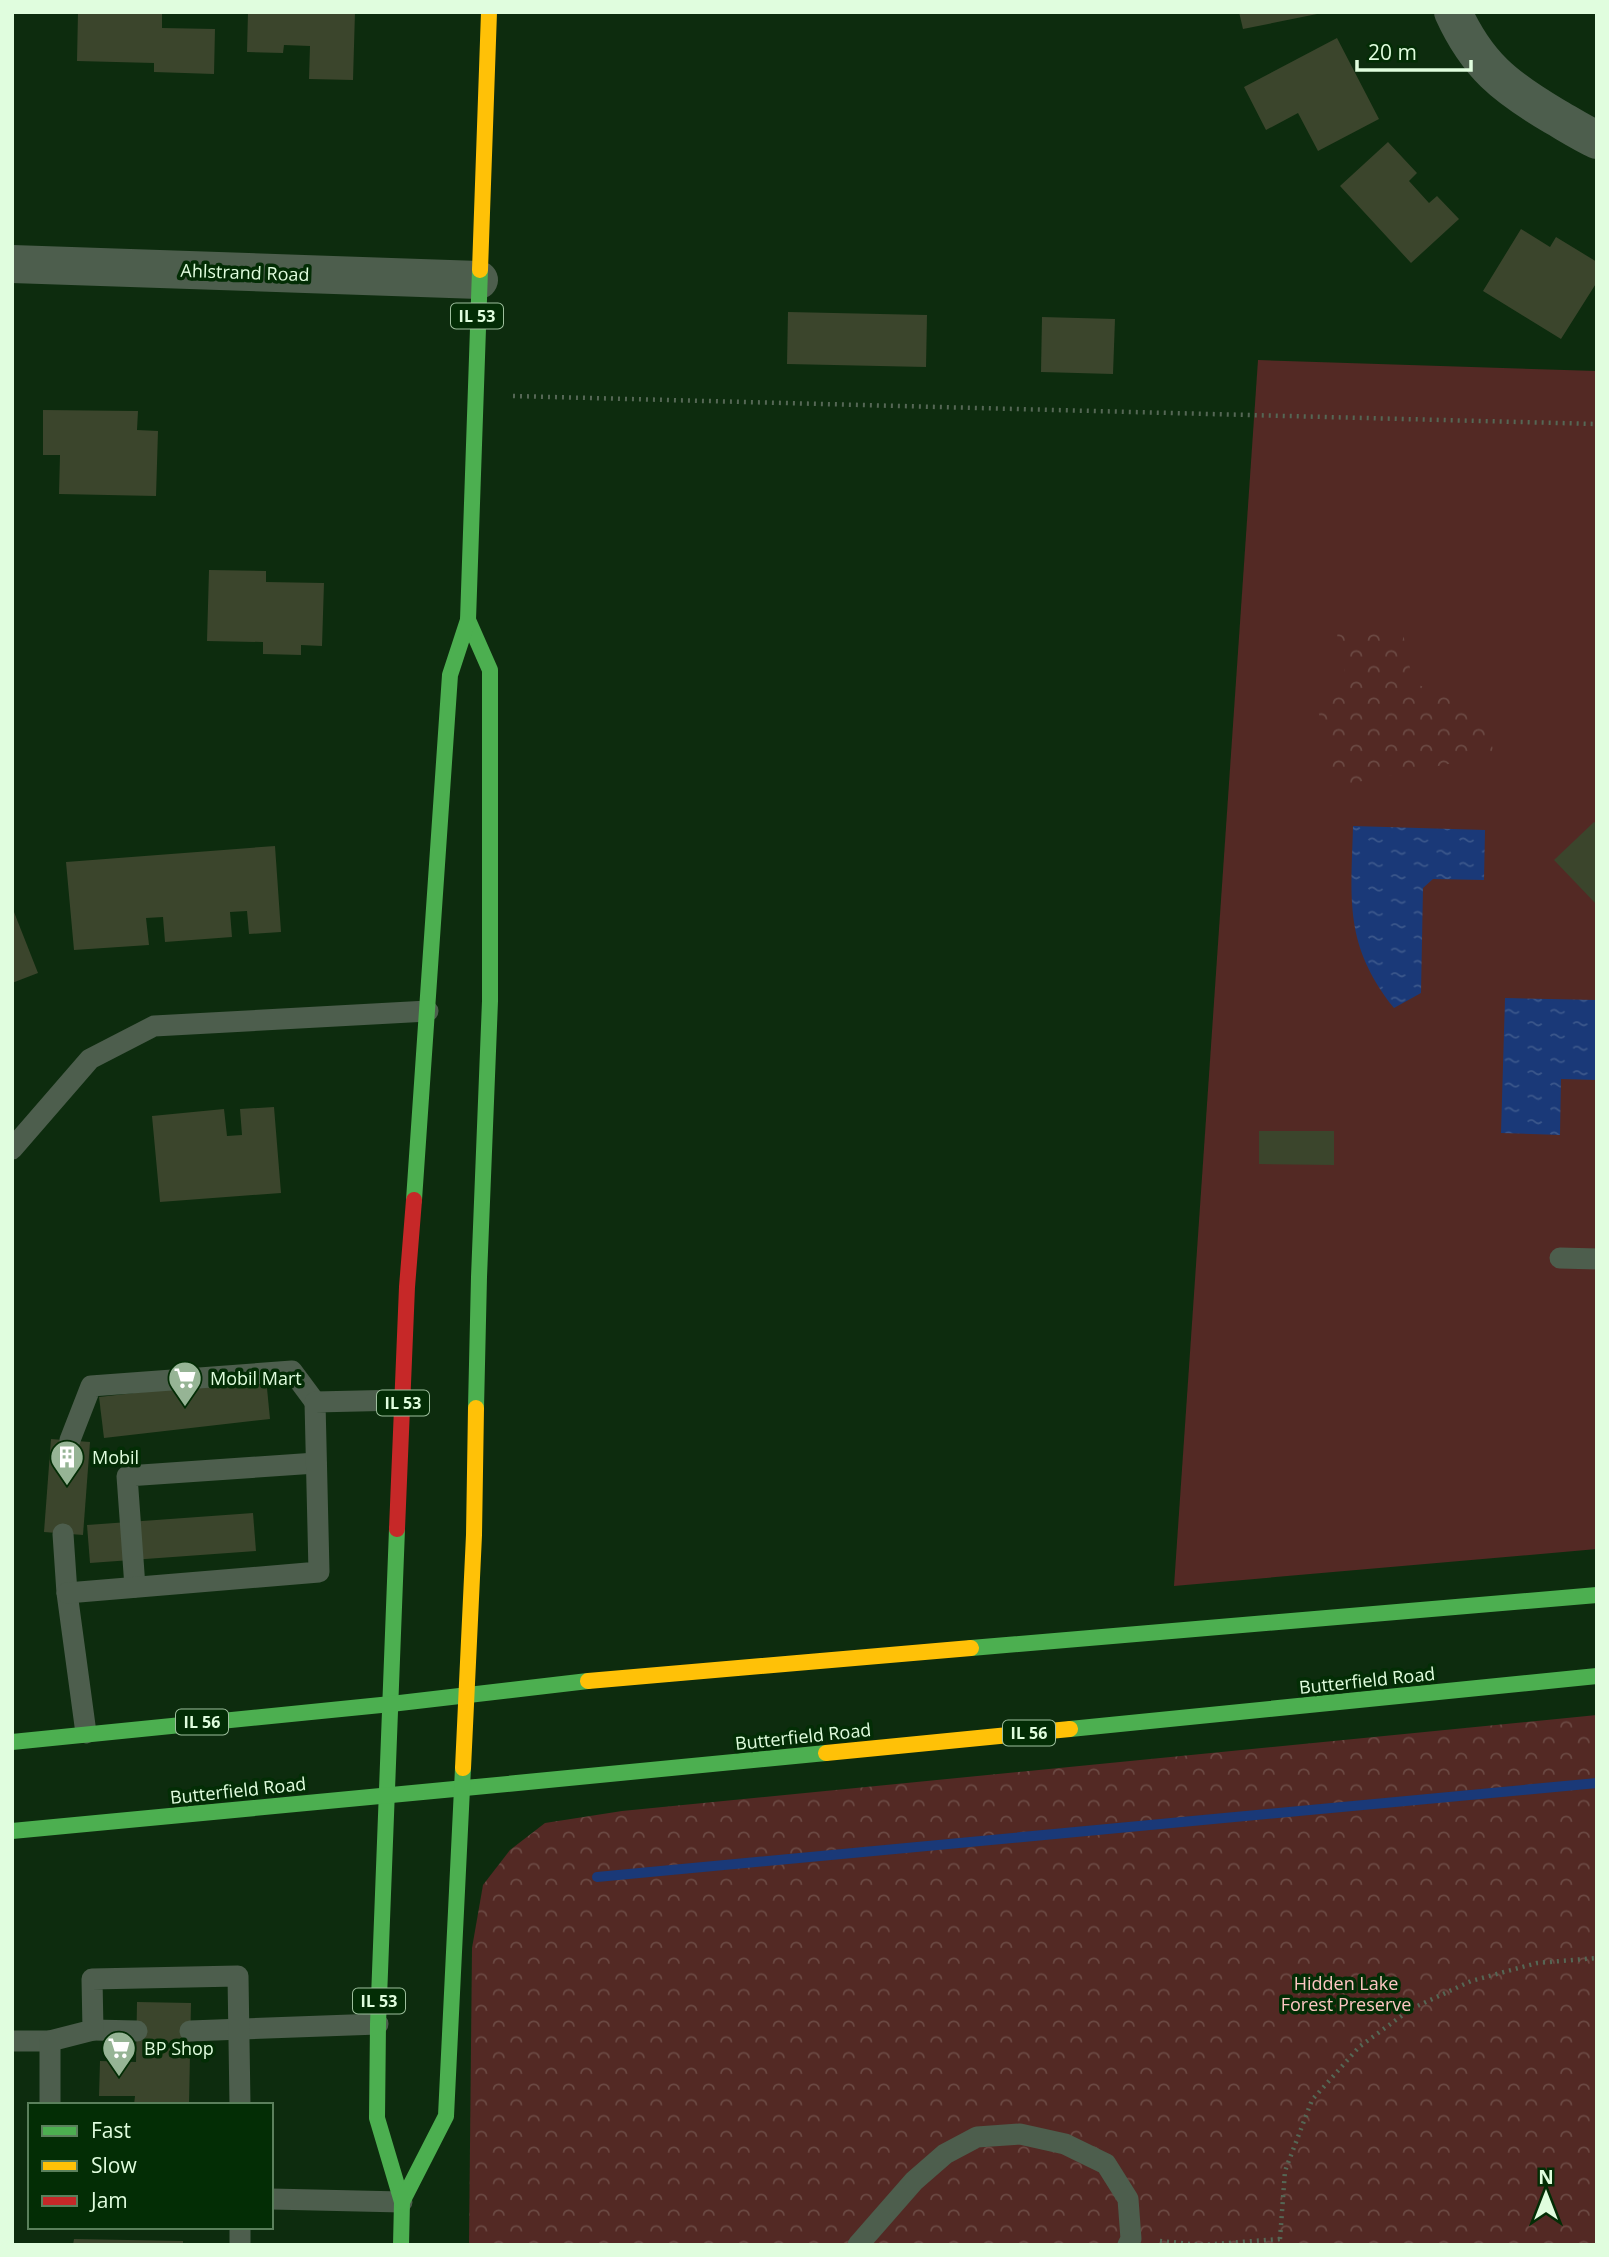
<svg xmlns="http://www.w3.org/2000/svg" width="1609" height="2257" font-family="'Open Sans',sans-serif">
<defs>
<pattern id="park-crowns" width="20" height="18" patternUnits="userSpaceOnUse" patternTransform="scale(1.75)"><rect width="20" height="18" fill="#532924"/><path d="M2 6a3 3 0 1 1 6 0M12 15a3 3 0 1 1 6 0" fill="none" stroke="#6b4943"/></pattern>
<pattern id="water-ripples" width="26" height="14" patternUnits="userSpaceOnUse" patternTransform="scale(1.75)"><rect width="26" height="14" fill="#1a3978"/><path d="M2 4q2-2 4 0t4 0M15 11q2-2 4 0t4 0" fill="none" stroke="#3b578b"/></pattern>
</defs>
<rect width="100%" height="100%" fill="#0d2c0e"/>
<path fill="#532924" d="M 1258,360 L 1597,371 L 1597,1549 L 1174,1586 Z"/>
<g fill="url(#park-crowns)">
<path d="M 1402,628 L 1413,683 L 1484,709 L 1494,755 L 1337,786 L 1314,694 L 1349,691 L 1337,634 Z"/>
<path d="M 1597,1715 L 1597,2245 L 469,2245 L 472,1948 L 483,1885 L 510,1850 L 545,1823 L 622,1811 Z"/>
</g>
<g fill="url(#water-ripples)">
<path d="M 1353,826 L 1485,830 L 1484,880 L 1433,879 L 1423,888 L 1421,993 L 1394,1008 C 1344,945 1351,901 1353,826 Z"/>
<path d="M 1505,998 L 1597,1000 L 1597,1080 L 1561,1079 L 1560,1135 L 1501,1133 Z"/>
</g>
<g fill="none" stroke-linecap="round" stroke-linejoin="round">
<path stroke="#1a3978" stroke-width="10" d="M 597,1877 L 1597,1783"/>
</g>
<g fill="#3b452c">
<path d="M 78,12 L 162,12 L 162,28 L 215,29 L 214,74 L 154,72 L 154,63 L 77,61 Z"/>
<path d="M 248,12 L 355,12 L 353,80 L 309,79 L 310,46 L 284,45 L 283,53 L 247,52 Z"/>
<path d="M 1239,12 L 1322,12 L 1322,13 L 1243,29 Z"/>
<path d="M 1337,38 L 1379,119 L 1318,151 L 1298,113 L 1266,130 L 1244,87 Z"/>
<path d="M 1388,142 L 1417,173 L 1409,181 L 1429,203 L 1437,196 L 1459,219 L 1411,263 L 1340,186 Z"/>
<path d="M 1521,229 L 1550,247 L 1556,237 L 1597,262 L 1597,282 L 1561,339 L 1483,291 Z"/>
<path d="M 788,312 L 927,315 L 926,367 L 787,364 Z"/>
<path d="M 1042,317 L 1115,319 L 1113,374 L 1041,372 Z"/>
<path d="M 43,410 L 138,411 L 137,430 L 158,431 L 156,496 L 59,494 L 60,455 L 43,455 Z"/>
<path d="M 209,570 L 266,571 L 266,582 L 324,583 L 322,646 L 301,645 L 301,655 L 263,654 L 263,642 L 207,641 Z"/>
<path d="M 1594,822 L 1597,824 L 1597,905 L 1554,860 Z"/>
<path d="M 275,846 L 281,932 L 249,934 L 247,911 L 230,912 L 232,937 L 165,942 L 163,917 L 146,918 L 149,945 L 74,950 L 66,862 Z"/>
<path d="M 12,907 L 38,973 L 12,983 Z"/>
<path d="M 274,1107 L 281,1193 L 160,1202 L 152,1116 L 224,1109 L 227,1136 L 242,1135 L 240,1109 Z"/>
<path d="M 1259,1131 L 1334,1131 L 1334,1165 L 1259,1164 Z"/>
<path d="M 266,1378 L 270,1419 L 104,1438 L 99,1397 Z"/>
<path d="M 51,1439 L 90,1442 L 83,1535 L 44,1532 Z"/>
<path d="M 253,1513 L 256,1551 L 90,1563 L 87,1525 Z"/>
<path d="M 137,2002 L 191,2003 L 189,2105 L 134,2105 L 135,2096 L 99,2096 L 100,2061 L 136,2062 Z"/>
<path d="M 74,2239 L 183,2241 L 183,2245 L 73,2245 Z"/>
</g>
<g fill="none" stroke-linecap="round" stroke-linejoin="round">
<g stroke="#556755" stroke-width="4.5" stroke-dasharray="2 5" stroke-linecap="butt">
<path d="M 513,396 L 1597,424"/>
<path d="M 1280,2239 L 1285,2171 L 1312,2100 L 1359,2047 L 1411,2009 L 1471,1981 L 1537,1963 L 1597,1958"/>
<path d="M 1160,2241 L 1201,2245"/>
<path d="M 1201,2245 L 1280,2239 L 1281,2245"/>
</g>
<g stroke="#4d5e4d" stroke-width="21">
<path d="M 12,1149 L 90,1059 L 154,1026 L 428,1011"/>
<path d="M 1560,1258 L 1597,1259"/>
<path d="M 70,1440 L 91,1386 L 292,1371 L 315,1402"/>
<path d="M 63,1534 L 67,1593 L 86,1733"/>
<path d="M 135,1587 L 127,1476 L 316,1463"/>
<path d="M 67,1593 L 319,1572 L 315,1402 L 403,1400"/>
<path d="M 93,2030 L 137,2031"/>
<path d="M 190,2031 L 378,2024"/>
<path d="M 12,2041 L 50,2041"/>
<path d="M 50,2105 L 50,2041 L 93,2030 L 92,1979 L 238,1976 L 240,2105"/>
<path d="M 271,2199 L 402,2202"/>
<path d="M 240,2245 L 240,2227"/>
<path d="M 858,2245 L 914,2181 L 945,2154 L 977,2137 L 1020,2134 L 1065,2144 L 1106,2164 L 1128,2199 L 1131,2239 L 1128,2245"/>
</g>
<g stroke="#4d5e4d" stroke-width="38">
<path d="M 1453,12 C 1477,65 1505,87 1554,116 C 1568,124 1582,133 1597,140"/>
<path d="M 12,264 L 479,280"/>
</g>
<g stroke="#4caf50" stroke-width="16">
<path d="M 468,620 L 490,670 L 490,1001 L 479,1277 L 476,1408"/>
<path d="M 414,1200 L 450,675 L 468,620 L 480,270"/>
<path d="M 397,1529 L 378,2024 L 377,2118 L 402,2202 L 401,2245"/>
<path d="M 971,1648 L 1597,1595"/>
<path d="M 1070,1729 L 1597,1676"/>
<path d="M 12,1742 L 391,1704 L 588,1681"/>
<path d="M 12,1831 C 283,1804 555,1781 826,1753"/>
<path d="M 402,2202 L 446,2116 L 463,1768"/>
</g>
<g stroke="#ffc107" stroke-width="16">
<path d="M 480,270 L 489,12"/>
<path d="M 588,1681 L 971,1648"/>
<path d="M 826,1753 L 1070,1729"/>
<path d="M 463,1768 L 474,1535 L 476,1408"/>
</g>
<path stroke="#c62828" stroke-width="16" d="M 397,1529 L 407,1287 L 414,1200"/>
</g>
<defs>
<g id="supermarket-pin" transform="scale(1.75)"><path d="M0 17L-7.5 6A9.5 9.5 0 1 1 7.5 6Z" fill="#96b495" stroke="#032d05"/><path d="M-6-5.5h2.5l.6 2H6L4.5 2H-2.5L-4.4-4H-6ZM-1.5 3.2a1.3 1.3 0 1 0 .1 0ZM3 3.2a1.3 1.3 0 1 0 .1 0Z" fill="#fff"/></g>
<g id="building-pin" transform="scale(1.75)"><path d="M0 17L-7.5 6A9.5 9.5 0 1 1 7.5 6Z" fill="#96b495" stroke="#032d05"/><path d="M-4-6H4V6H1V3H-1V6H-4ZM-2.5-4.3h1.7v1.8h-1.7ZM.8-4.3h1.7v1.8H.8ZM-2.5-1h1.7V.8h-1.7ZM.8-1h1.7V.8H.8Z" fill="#fff"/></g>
</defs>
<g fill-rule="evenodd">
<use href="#supermarket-pin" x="185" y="1378"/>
<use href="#building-pin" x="67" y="1457"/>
<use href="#supermarket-pin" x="119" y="2048"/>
</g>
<g text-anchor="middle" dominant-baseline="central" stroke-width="7" stroke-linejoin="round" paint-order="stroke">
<g fill="#032d05" stroke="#9ebf9d" stroke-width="2">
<rect x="451" y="303.5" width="52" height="25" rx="5"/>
<rect x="377" y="1390.5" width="52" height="25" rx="5"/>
<rect x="176" y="1709.5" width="52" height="25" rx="5"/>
<rect x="1003" y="1720.5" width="52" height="25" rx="5"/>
<rect x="353" y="1988.5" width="52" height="25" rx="5"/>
</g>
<g font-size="16" font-weight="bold" fill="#e0fdde">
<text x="477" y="316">IL 53</text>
<text x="403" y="1403">IL 53</text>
<text x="202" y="1722">IL 56</text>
<text x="1029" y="1733">IL 56</text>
<text x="379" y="2001">IL 53</text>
</g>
<g font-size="18" fill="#e0fdde" stroke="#032d05">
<text transform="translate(245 272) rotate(2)">Ahlstrand Road</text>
<text transform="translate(1367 1680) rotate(-6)">Butterfield Road</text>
<text transform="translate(803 1736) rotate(-6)">Butterfield Road</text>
<text transform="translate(238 1790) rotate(-6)">Butterfield Road</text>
</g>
<g font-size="18" fill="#e0fdde" stroke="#032d05" text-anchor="start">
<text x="210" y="1378">Mobil Mart</text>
<text x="92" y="1457">Mobil</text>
<text x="144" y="2048">BP Shop</text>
</g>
<g font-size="18" fill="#fdc6c2" stroke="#032d05">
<text x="1346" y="1983">Hidden Lake<tspan x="1346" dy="21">Forest Preserve</tspan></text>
</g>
</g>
<rect width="1609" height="2257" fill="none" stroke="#e0fdde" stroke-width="28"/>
<rect x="28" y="2103" width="245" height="126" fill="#032d05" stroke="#5b805c" stroke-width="2"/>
<rect x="42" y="2126" width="35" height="10" fill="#4caf50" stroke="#5b805c" stroke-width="2"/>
<text x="91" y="2138" font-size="21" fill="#e0fdde">Fast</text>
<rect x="42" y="2161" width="35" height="10" fill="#ffc107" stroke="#5b805c" stroke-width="2"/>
<text x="91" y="2173" font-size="21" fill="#e0fdde">Slow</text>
<rect x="42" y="2196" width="35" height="10" fill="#c62828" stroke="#5b805c" stroke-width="2"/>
<text x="91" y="2208" font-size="21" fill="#e0fdde">Jam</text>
<g transform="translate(1546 2194)" stroke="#032d05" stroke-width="5" paint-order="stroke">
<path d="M0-5L12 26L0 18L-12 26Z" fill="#e0fdde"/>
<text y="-10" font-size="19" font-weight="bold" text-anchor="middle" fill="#e0fdde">N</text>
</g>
<path d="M1357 60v10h114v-10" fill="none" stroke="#e0fdde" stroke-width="3.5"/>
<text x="1368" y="60" font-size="21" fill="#e0fdde" stroke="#032d05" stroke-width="5" paint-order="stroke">20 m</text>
</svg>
